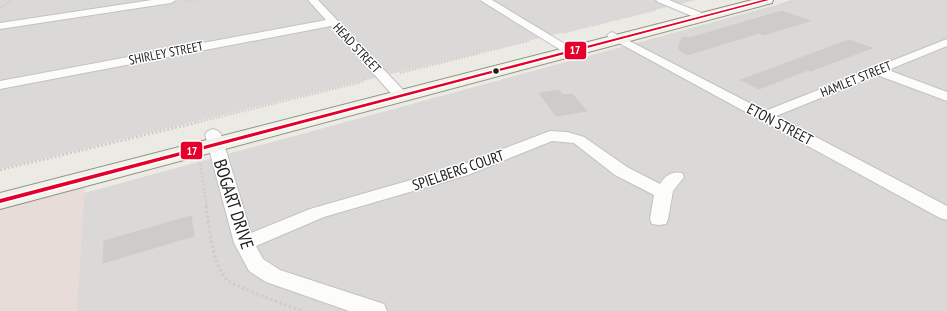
<svg xmlns="http://www.w3.org/2000/svg" width="947" height="311" font-family="'PT Sans Narrow',sans-serif">
<rect width="100%" height="100%" fill="#ebeae5"/>
<g fill="#dad9d7">
<path d="M 0,0 L 696,0 L 0,169 Z"/>
<path d="M 794,0 L 947,0 L 947,311 L 0,311 L 0,216 Z"/>
</g>
<path fill="#e8dcd8" d="M 85,185 L 77,311 L 0,311 L 0,209 Z"/>
<g fill="#ceccc8" stroke="#ceccc7">
<path d="M 782,11 L 810,21 L 763,35 L 759,33 L 687,55 L 679,50 L 679,45 L 682,37 L 689,38 Z"/>
<path d="M 849,40 L 872,48 L 811,71 L 808,70 L 759,89 L 740,80 Z"/>
<path d="M 559,90 L 563,95 L 572,94 L 587,111 L 556,116 L 539,93 Z"/>
<path d="M 191,216 L 194,236 L 103,263 L 104,241 Z"/>
</g>
<g fill="none" stroke-linecap="round" stroke-linejoin="round">
<g stroke="#c2c2c0" stroke-width="2">
<g id="street">
<path d="M 152,0 L 176,0 L 171,3 L 0,29 L 0,23 Z"/>
<path d="M 308,0 L 318,0 L 406,93 L 408,96 L 406,99 L 396,99 L 331,26 L 0,89 L 0,81 L 326,20 Z"/>
<path d="M 480,0 L 492,0 L 575,50 L 577,52 L 575,54 L 567,54 Z"/>
<path d="M 656,0 L 669,0 L 707,15 L 708,17 L 703,20 L 699,19 L 658,2 Z"/>
<path d="M 612,32 L 765,111 L 947,39 L 947,46 L 888,70 L 947,92 L 947,101 L 877,75 L 776,116 L 947,206 L 947,220 L 940,218 L 608,37 L 607,35 Z"/>
<path d="M 213,129 L 218,131 L 221,134 L 251,233 L 310,209 L 456,167 L 550,131 L 567,132 L 584,137 L 627,167 L 660,184 C 666,175 672,171 682,173 L 684,177 L 673,191 L 668,219 L 666,224 L 659,225 L 652,224 L 650,219 L 654,195 L 615,175 L 574,143 L 552,141 L 468,175 L 324,217 L 256,246 L 263,259 L 280,270 L 384,304 L 387,311 L 349,311 L 266,282 L 249,271 L 234,243 L 205,134 L 208,131 Z"/>
</g>
</g>
<g stroke="#8f937f" stroke-width="2">
<path id="secondary" d="M 752,0 L 773,0 L 772,3 L 0,209 L 0,193 Z"/>
</g>
<g stroke="#d5cac6" stroke-width="1.5" stroke-dasharray="1.5 1.5" stroke-linecap="butt">
<path d="M 185,2 L 196,0"/>
<path d="M 782,4 L 795,0"/>
<path d="M 0,8 L 11,0"/>
<path d="M 563,33 L 656,10"/>
<path d="M 473,55 L 529,41"/>
</g>
<g stroke="#d5cac6" stroke-width="2" stroke-dasharray="1.5 1.5" stroke-linecap="butt">
<path d="M 400,73 L 477,54"/>
<path d="M 195,123 L 362,82 L 365,78"/>
</g>
<g stroke="#d5cac6" stroke-width="2.5" stroke-dasharray="2 2" stroke-linecap="butt">
<path d="M 200,164 L 207,207"/>
<path d="M 0,170 L 199,122"/>
</g>
<path stroke="#d5cac6" stroke-width="3" stroke-dasharray="2.5 2.5" stroke-linecap="butt" d="M 206,206 C 210,229 211,261 227,280 C 232,285 291,307 302,311"/>
<use href="#street" fill="#fcfcfb" fill-rule="evenodd"/>
<use href="#secondary" fill="#f0f2ea" fill-rule="evenodd"/>
<g stroke="#fff" stroke-width="3">
<path id="bus-1" d="M 763,0 L 769,0 L 0,203 L 0,199 Z"/>
</g>
<use href="#bus-1" fill="#e4002b" fill-rule="evenodd"/>
</g>
<circle fill="#1d1d1d" stroke="#fff" stroke-width="1.5" cx="496" cy="71" r="3.5"/>
<g text-anchor="middle" dominant-baseline="central" stroke-width="3" stroke-linejoin="round" paint-order="stroke">
<g font-size="13" fill="#1d1d1d" stroke="#fff">
<text transform="translate(357 48) rotate(47)">HEAD STREET</text>
<text transform="translate(166 53) rotate(-11)">SHIRLEY STREET</text>
<text transform="translate(856 79) rotate(-22)">HAMLET STREET</text>
</g>
<g font-size="15" fill="#1d1d1d" stroke="#fff">
<text transform="translate(780 124) rotate(28)">ETON STREET</text>
<text transform="translate(458 170) rotate(-19)">SPIELBERG COURT</text>
</g>
<g font-size="18" fill="#1d1d1d" stroke="#fff">
<text transform="translate(234 204) rotate(72)">BOGART DRIVE</text>
</g>
</g>
<g stroke="#fff" stroke-width="1.5">
<rect x="564" y="41" width="23" height="19" rx="4" fill="#e4002b"/>
<rect x="180" y="141" width="23" height="19" rx="4" fill="#e4002b"/>
</g>
<g font-size="11" text-anchor="middle" font-weight="bold" fill="#fff">
<text x="575" y="54">17</text>
<text x="192" y="155">17</text>
</g>
</svg>
